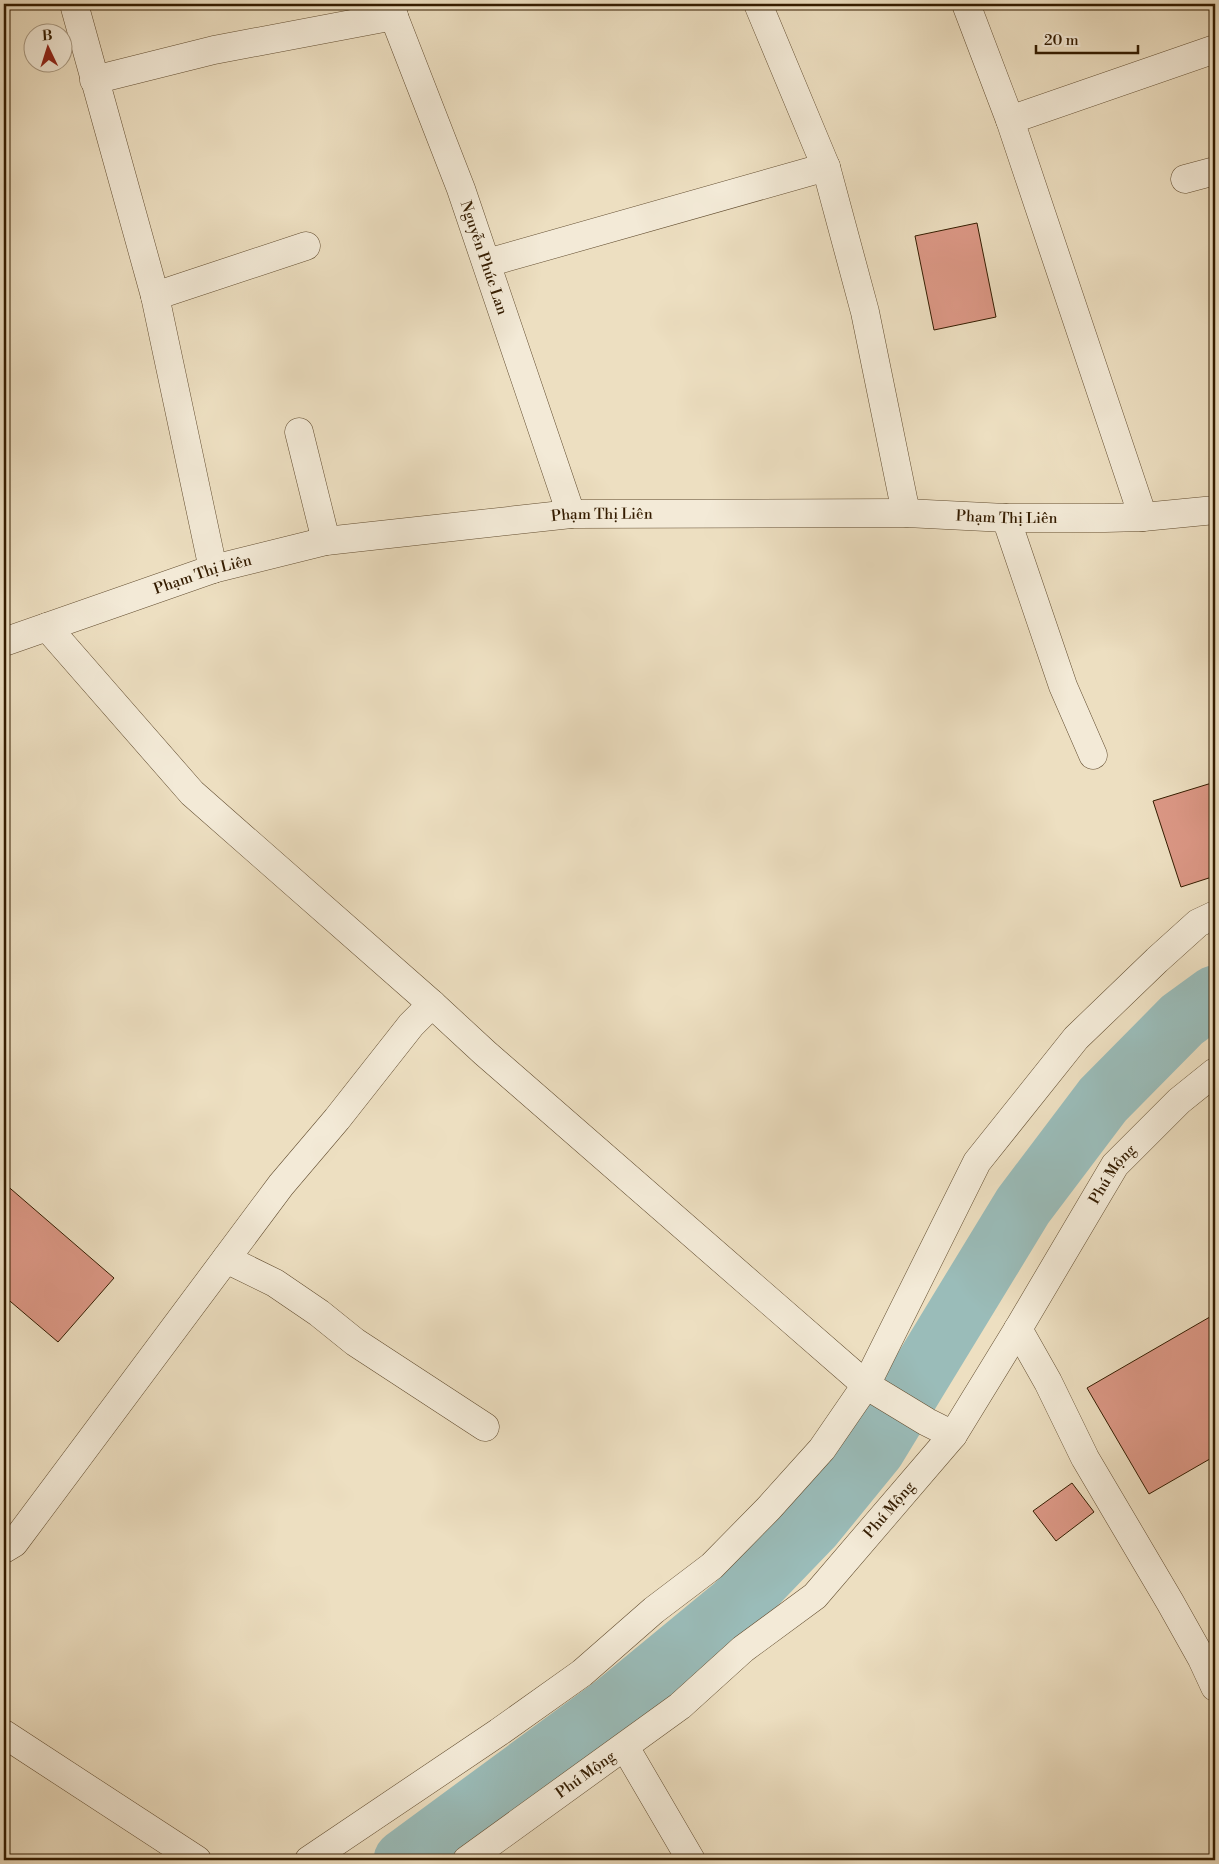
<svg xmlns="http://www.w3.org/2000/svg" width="1219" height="1864" font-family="'Libre Bodoni',serif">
<rect width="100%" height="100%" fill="#eddfc1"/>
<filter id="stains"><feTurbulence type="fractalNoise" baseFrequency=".004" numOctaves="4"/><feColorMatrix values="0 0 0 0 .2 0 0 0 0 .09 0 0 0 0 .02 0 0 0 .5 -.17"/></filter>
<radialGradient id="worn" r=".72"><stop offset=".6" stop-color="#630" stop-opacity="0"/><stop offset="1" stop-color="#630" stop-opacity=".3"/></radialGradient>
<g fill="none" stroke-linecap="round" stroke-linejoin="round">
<path stroke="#9abcb9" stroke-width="61" d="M 404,1860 L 616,1704 L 736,1605 L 813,1525 L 875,1449 L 1023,1206 L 1103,1100 L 1182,1020 L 1215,996"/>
</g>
<g fill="#dc9886" stroke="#341c00">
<path d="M 977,223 L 996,317 L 934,330 L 915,236 Z"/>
<path d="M 1215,782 L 1215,876 L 1181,887 L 1153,801 Z"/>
<path d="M 4,1183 L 114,1278 L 58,1342 L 4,1296 Z"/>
<path d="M 1215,1314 L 1215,1456 L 1149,1494 L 1087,1388 Z"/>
<path d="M 1072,1483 L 1094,1512 L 1056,1541 L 1033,1511 Z"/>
</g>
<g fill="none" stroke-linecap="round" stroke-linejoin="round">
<g stroke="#624d30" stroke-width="29">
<g id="minor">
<path d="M 74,4 L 155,296 L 213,569"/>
<path id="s1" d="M 389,4 L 461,189 L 571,514"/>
<path d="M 758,4 L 826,167 L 865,312 L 906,513"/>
<path d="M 966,4 L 1010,120 L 1143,517"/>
<path d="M 94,80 L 214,50 L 394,16"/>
<path d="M 1010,120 L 1215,49"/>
<path d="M 1185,179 L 1215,171"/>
<path d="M 487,263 L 826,167"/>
<path d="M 155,296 L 306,246"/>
<path d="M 299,432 L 326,541"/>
<path d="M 1006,518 L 1063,686 L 1093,755"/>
<path d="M 47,627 L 192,793 L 432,1004 L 485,1053 L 866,1385 L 927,1422 L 953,1435"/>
<path id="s2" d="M 4,642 L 213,569 L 326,541 L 571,514 L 906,513 L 1006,518 L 1105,518 L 1143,517 L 1215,510"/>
<path d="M 226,1259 L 275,1283 L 319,1313 L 355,1342 L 485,1427"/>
<path d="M 1018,1329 L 1048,1382 L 1085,1458 L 1170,1602 L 1202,1659 L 1215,1687"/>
<path d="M 4,1549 L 14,1543 L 281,1185 L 337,1119 L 411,1025 L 432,1004"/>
<path d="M 4,1734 L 197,1860"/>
<path d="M 625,1747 L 691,1860"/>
<path d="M 309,1860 L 499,1732 L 582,1673 L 654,1610 L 712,1566 L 769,1508 L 822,1449 L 866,1385 L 977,1162 L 1076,1038 L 1157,960 L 1198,923 L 1215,915"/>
<path id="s3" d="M 467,1860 L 680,1706 L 743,1649 L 815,1596 L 953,1435 L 1018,1329 L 1115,1165 L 1179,1101 L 1215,1072"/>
</g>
</g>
<use href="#minor" stroke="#f3ead7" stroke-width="28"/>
</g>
<g text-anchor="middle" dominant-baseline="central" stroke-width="4" stroke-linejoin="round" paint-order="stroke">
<g font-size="15" fill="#341c00" stroke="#f3ead7">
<text stroke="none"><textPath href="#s1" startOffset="271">Nguyễn Phúc Lan</textPath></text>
<text stroke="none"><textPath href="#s2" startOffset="615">Phạm Thị Liên</textPath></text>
<text stroke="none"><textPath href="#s2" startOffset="1020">Phạm Thị Liên</textPath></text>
<text stroke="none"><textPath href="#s2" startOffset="210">Phạm Thị Liên</textPath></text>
<text stroke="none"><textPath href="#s3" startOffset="955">Phú Mộng</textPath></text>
<text stroke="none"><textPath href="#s3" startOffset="551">Phú Mộng</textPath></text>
<text stroke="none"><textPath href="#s3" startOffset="146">Phú Mộng</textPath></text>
</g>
</g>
<rect width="1219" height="1864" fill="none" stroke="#eddfc1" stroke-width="20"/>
<rect x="5" y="5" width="1209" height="1854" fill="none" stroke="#341c00" stroke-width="2.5"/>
<rect x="10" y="10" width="1199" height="1844" fill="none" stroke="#341c00"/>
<g transform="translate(48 48) rotate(356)"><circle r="24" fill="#f3ead7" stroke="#a79881"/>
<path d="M0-4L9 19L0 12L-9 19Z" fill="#8f2418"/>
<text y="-8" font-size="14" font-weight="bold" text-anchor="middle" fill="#341c00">B</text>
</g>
<path d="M1036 45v8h102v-8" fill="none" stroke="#341c00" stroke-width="2.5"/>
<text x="1044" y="45" font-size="15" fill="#341c00" stroke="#f3ead7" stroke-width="4" paint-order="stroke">20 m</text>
<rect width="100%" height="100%" filter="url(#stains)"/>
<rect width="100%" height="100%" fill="url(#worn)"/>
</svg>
